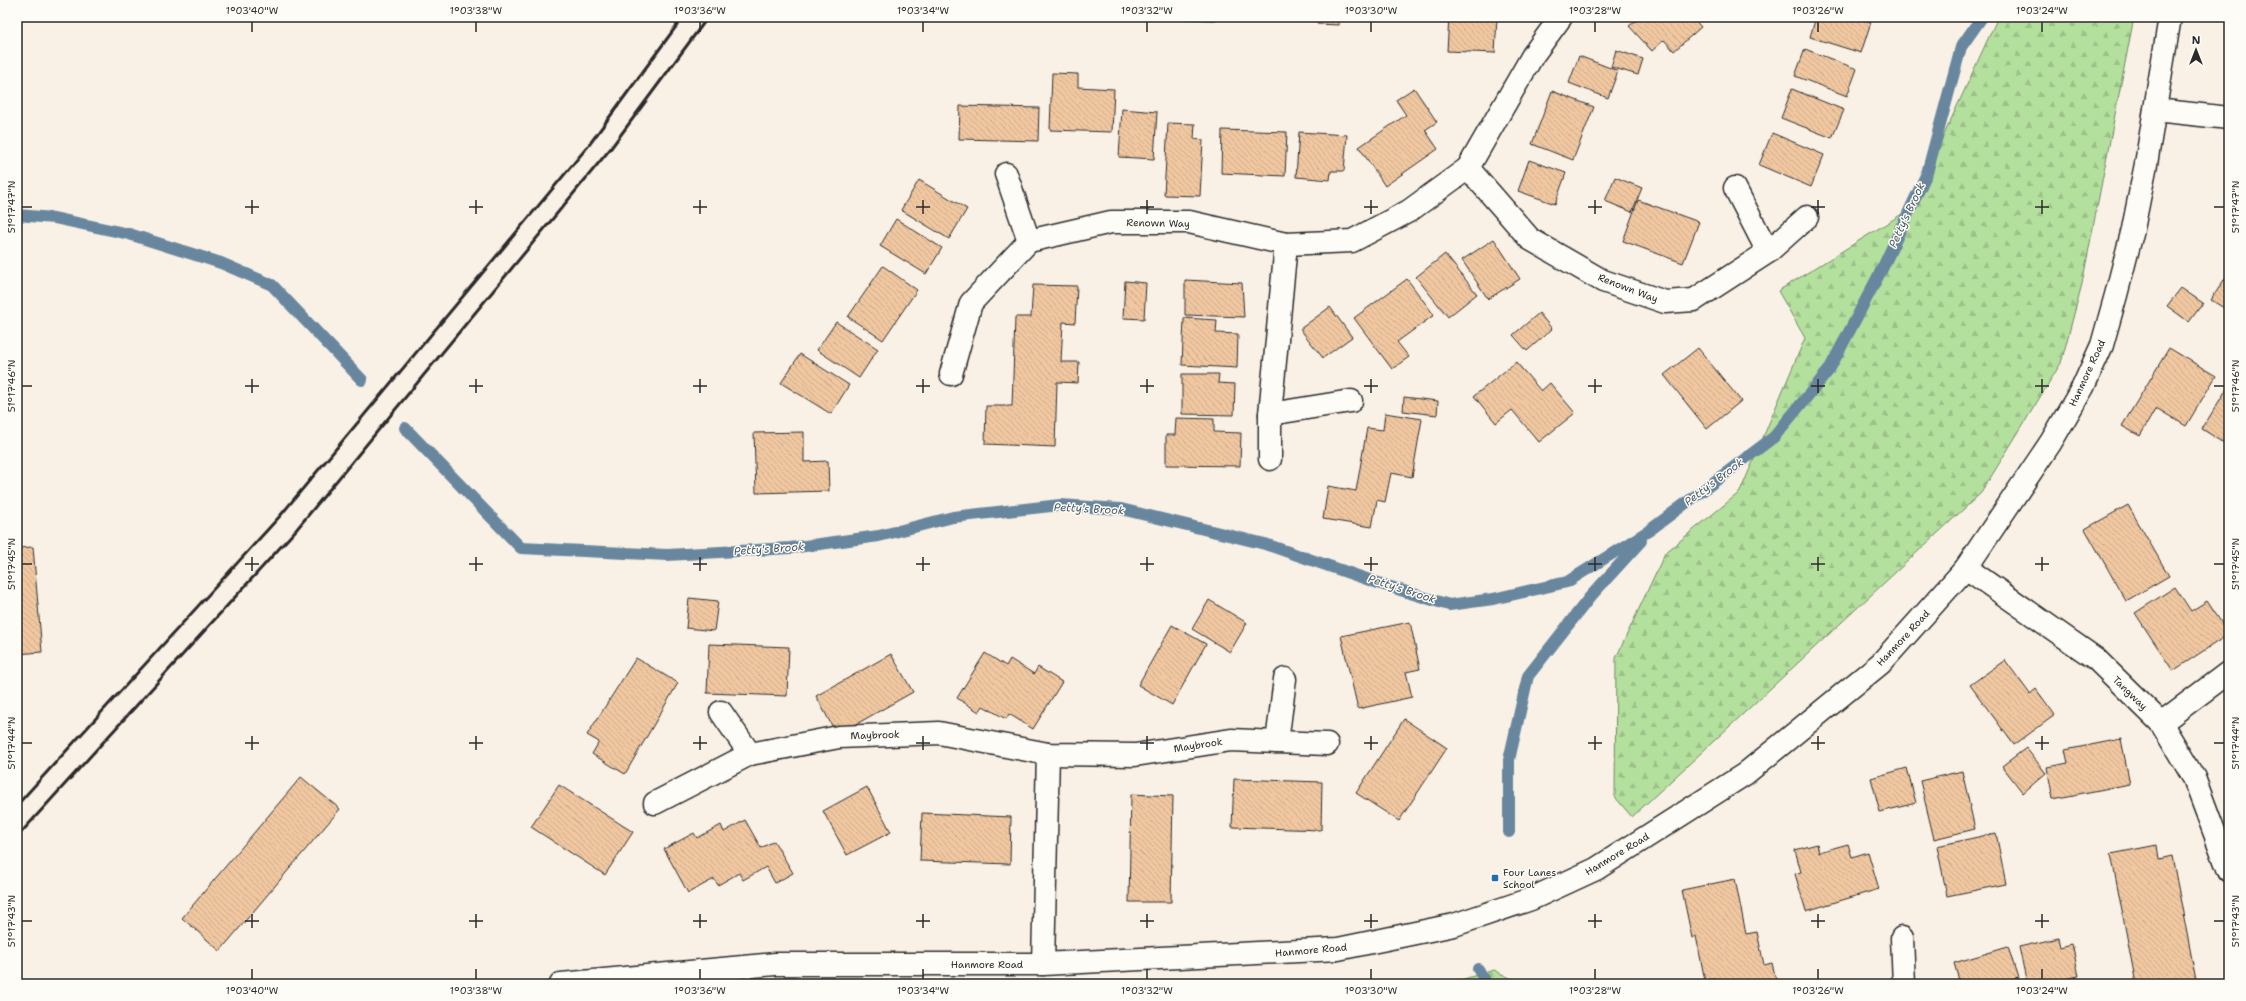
<svg xmlns="http://www.w3.org/2000/svg" width="2246" height="1001" font-family="'Shantell Sans',sans-serif">
<defs>
<pattern id="forest-firs" width="22" height="20" patternUnits="userSpaceOnUse"><rect width="22" height="20" fill="#b4e09e"/><path d="M5 1l3.5 6h-7zM16 11l3.5 6h-7z" fill="#9bc088"/></pattern>
<pattern id="building-back-hatch" width="6" height="6" patternUnits="userSpaceOnUse"><rect width="6" height="6" fill="#f0c7a0"/><path d="M-1 5l2 2M0 0l6 6M5-1l2 2" fill="none" stroke="#ceab8a"/></pattern>
</defs>
<rect width="100%" height="100%" fill="#faf1e6"/>
<filter id="ink" filterUnits="userSpaceOnUse"><feTurbulence type="fractalNoise" baseFrequency=".025" numOctaves="2"/><feDisplacementMap in="SourceGraphic" scale="8" xChannelSelector="R" yChannelSelector="G"/><feConvolveMatrix kernelMatrix="1 2 1 2 8 2 1 2 1" color-interpolation-filters="sRGB"/></filter>
<g filter="url(#ink)">
<g fill="url(#forest-firs)" stroke="#708664">
<path d="M 1998,17 L 2134,17 L 2082,284 L 2061,363 L 1981,493 L 1632,817 L 1615,797 L 1616,658 L 1665,553 L 1740,492 L 1805,338 L 1778,291 L 1910,209 Z"/>
<path d="M 1494,970 L 1522,984 L 1447,984 Z"/>
</g>
<g fill="none" stroke-linecap="round" stroke-linejoin="round">
<g stroke="#68879f" stroke-width="12">
<path d="M 17,215 L 54,218 L 129,234 L 221,263 L 272,285 L 362,380"/>
<path d="M 405,428 L 521,548 L 667,555 L 790,548 L 879,536 L 953,517 L 1060,505 L 1121,509 L 1265,544 L 1381,584 L 1449,605 L 1493,599 L 1567,582 L 1650,530 L 1774,437 L 1829,370 L 1883,267 L 1927,173 L 1961,47 L 1982,17"/>
<path d="M 1509,832 L 1509,760 L 1528,676 L 1590,597 L 1641,541"/>
<path d="M 1478,969 L 1487,984"/>
</g>
</g>
<g fill="url(#building-back-hatch)" stroke="#2b2b2b">
<path d="M 1186,17 L 1216,17 L 1215,20 L 1186,19 Z"/>
<path d="M 1317,17 L 1340,17 L 1339,25 L 1317,24 Z"/>
<path d="M 1449,17 L 1497,17 L 1495,53 L 1447,51 Z"/>
<path d="M 1640,17 L 1692,17 L 1701,27 L 1674,51 L 1664,40 L 1652,51 L 1629,26 Z"/>
<path d="M 1816,17 L 1854,17 L 1871,22 L 1861,53 L 1810,37 Z"/>
<path d="M 1805,49 L 1857,69 L 1847,96 L 1795,76 Z"/>
<path d="M 1616,50 L 1643,59 L 1638,75 L 1611,67 Z"/>
<path d="M 1579,56 L 1618,71 L 1608,98 L 1569,83 Z"/>
<path d="M 1052,73 L 1078,74 L 1078,87 L 1114,89 L 1112,132 L 1050,130 Z"/>
<path d="M 1414,88 L 1437,122 L 1425,130 L 1438,149 L 1385,186 L 1359,147 L 1406,115 L 1396,100 Z"/>
<path d="M 1792,89 L 1844,110 L 1832,138 L 1781,118 Z"/>
<path d="M 1552,91 L 1594,107 L 1573,160 L 1532,144 Z"/>
<path d="M 960,106 L 1039,108 L 1038,141 L 959,139 Z"/>
<path d="M 1122,109 L 1157,112 L 1154,159 L 1119,157 Z"/>
<path d="M 1168,123 L 1195,124 L 1194,139 L 1203,140 L 1200,196 L 1164,195 Z"/>
<path d="M 1222,130 L 1287,132 L 1285,176 L 1221,173 Z"/>
<path d="M 1299,132 L 1347,135 L 1344,171 L 1331,171 L 1330,180 L 1296,177 Z"/>
<path d="M 1772,133 L 1824,155 L 1811,187 L 1759,165 Z"/>
<path d="M 1529,160 L 1566,173 L 1555,204 L 1518,191 Z"/>
<path d="M 1615,177 L 1642,188 L 1632,212 L 1605,201 Z"/>
<path d="M 919,180 L 967,209 L 949,239 L 901,210 Z"/>
<path d="M 1638,200 L 1699,222 L 1683,263 L 1623,241 Z"/>
<path d="M 896,219 L 942,248 L 926,274 L 880,246 Z"/>
<path d="M 1494,239 L 1520,279 L 1488,299 L 1462,260 Z"/>
<path d="M 1445,254 L 1477,294 L 1448,317 L 1416,277 Z"/>
<path d="M 883,266 L 917,290 L 883,340 L 848,317 Z"/>
<path d="M 2229,272 L 2229,311 L 2211,300 Z"/>
<path d="M 1407,279 L 1434,315 L 1397,342 L 1409,357 L 1392,369 L 1354,318 Z"/>
<path d="M 1185,280 L 1242,283 L 1244,317 L 1185,315 Z"/>
<path d="M 1125,281 L 1146,283 L 1144,319 L 1123,318 Z"/>
<path d="M 1033,285 L 1077,286 L 1075,323 L 1063,322 L 1061,362 L 1079,362 L 1078,383 L 1057,382 L 1055,447 L 985,444 L 986,406 L 1012,406 L 1015,317 L 1031,317 Z"/>
<path d="M 2181,288 L 2203,303 L 2189,322 L 2167,306 Z"/>
<path d="M 1330,307 L 1352,337 L 1323,358 L 1300,329 Z"/>
<path d="M 1539,313 L 1552,329 L 1527,351 L 1513,335 Z"/>
<path d="M 1184,318 L 1217,320 L 1216,333 L 1238,334 L 1237,368 L 1182,365 Z"/>
<path d="M 836,322 L 878,349 L 859,378 L 817,350 Z"/>
<path d="M 1698,348 L 1741,401 L 1707,429 L 1664,375 Z"/>
<path d="M 2169,348 L 2216,376 L 2186,426 L 2156,408 L 2140,436 L 2122,426 Z"/>
<path d="M 800,354 L 849,385 L 831,414 L 781,383 Z"/>
<path d="M 1516,362 L 1541,391 L 1550,383 L 1575,413 L 1539,442 L 1512,410 L 1496,423 L 1474,396 Z"/>
<path d="M 1182,374 L 1219,374 L 1218,383 L 1235,384 L 1234,415 L 1182,414 Z"/>
<path d="M 2229,385 L 2229,446 L 2202,429 Z"/>
<path d="M 1404,397 L 1438,401 L 1437,415 L 1403,411 Z"/>
<path d="M 1385,413 L 1422,419 L 1412,477 L 1391,473 L 1385,502 L 1377,500 L 1372,527 L 1323,519 L 1328,486 L 1356,491 L 1367,428 L 1383,430 Z"/>
<path d="M 1176,418 L 1214,419 L 1214,432 L 1241,433 L 1240,466 L 1166,465 L 1166,435 L 1175,435 Z"/>
<path d="M 804,432 L 804,462 L 828,461 L 829,491 L 756,493 L 754,433 Z"/>
<path d="M 2128,505 L 2169,576 L 2126,601 L 2085,529 Z"/>
<path d="M 33,547 L 42,652 L 17,654 L 17,548 Z"/>
<path d="M 2175,587 L 2191,611 L 2207,601 L 2229,634 L 2173,671 L 2135,613 Z"/>
<path d="M 689,598 L 718,601 L 714,631 L 686,628 Z"/>
<path d="M 1209,600 L 1247,623 L 1230,652 L 1192,629 Z"/>
<path d="M 1410,622 L 1420,669 L 1406,672 L 1412,697 L 1358,709 L 1341,636 Z"/>
<path d="M 1172,625 L 1206,644 L 1172,705 L 1138,685 Z"/>
<path d="M 709,644 L 789,647 L 787,696 L 707,693 Z"/>
<path d="M 985,653 L 1006,666 L 1010,659 L 1034,674 L 1038,667 L 1062,682 L 1033,729 L 1009,714 L 1006,719 L 983,706 L 979,712 L 957,698 Z"/>
<path d="M 891,654 L 913,692 L 837,735 L 816,696 Z"/>
<path d="M 636,658 L 678,683 L 625,774 L 592,754 L 599,742 L 587,735 Z"/>
<path d="M 2005,660 L 2030,694 L 2036,689 L 2055,715 L 2014,745 L 1970,685 Z"/>
<path d="M 1404,719 L 1447,748 L 1399,821 L 1356,793 Z"/>
<path d="M 2121,739 L 2130,784 L 2053,799 L 2047,767 L 2068,763 L 2065,750 Z"/>
<path d="M 2026,748 L 2046,773 L 2023,793 L 2002,766 Z"/>
<path d="M 1907,768 L 1916,803 L 1880,812 L 1871,778 Z"/>
<path d="M 1962,771 L 1975,829 L 1934,839 L 1920,781 Z"/>
<path d="M 301,777 L 340,809 L 220,951 L 182,918 Z"/>
<path d="M 1234,779 L 1322,782 L 1321,830 L 1232,827 Z"/>
<path d="M 559,785 L 633,832 L 605,875 L 531,827 Z"/>
<path d="M 867,787 L 891,832 L 847,855 L 823,811 Z"/>
<path d="M 1131,794 L 1173,796 L 1171,902 L 1129,902 Z"/>
<path d="M 922,813 L 1011,817 L 1010,864 L 920,861 Z"/>
<path d="M 745,820 L 761,848 L 774,841 L 793,873 L 775,883 L 766,867 L 743,880 L 739,873 L 718,885 L 714,879 L 688,893 L 664,849 L 694,833 L 697,838 L 721,825 L 724,832 Z"/>
<path d="M 1996,833 L 2006,884 L 1947,896 L 1937,846 Z"/>
<path d="M 1817,844 L 1819,852 L 1848,844 L 1852,857 L 1868,852 L 1879,889 L 1806,911 L 1795,874 L 1801,872 L 1795,850 Z"/>
<path d="M 2157,845 L 2159,859 L 2172,856 L 2196,980 L 2175,984 L 2136,984 L 2111,854 Z"/>
<path d="M 1735,879 L 1746,934 L 1757,932 L 1764,965 L 1772,963 L 1777,984 L 1716,984 L 1715,979 L 1705,981 L 1696,936 L 1692,938 L 1682,890 Z"/>
<path d="M 2058,938 L 2060,947 L 2072,944 L 2079,976 L 2064,979 L 2065,984 L 2027,984 L 2019,947 Z"/>
<path d="M 2008,947 L 2018,978 L 1999,984 L 1960,984 L 1954,963 Z"/>
</g>
<g fill="none" stroke-linecap="round" stroke-linejoin="round">
<g stroke="#2b2b2b" stroke-width="25">
<g id="minor">
<path d="M 2155,110 L 2229,118"/>
<path d="M 1468,168 L 1530,239 L 1603,281 L 1665,302 L 1694,300 L 1768,252 L 1807,217"/>
<path d="M 1006,174 L 1029,241"/>
<path d="M 1735,188 L 1768,252"/>
<path d="M 951,374 L 971,303 L 1029,241 L 1111,222 L 1189,222 L 1286,244 L 1352,241 L 1409,211 L 1468,168 L 1533,55 L 1561,17"/>
<path d="M 1270,414 L 1351,401"/>
<path d="M 1270,459 L 1270,414 L 1286,244"/>
<path d="M 1966,568 L 2096,659 L 2161,723 L 2194,778 L 2229,871"/>
<path d="M 721,712 L 750,754"/>
<path d="M 2161,723 L 2229,672"/>
<path d="M 1277,742 L 1285,679"/>
<path d="M 655,803 L 750,754 L 839,737 L 939,733 L 1048,754 L 1135,755 L 1231,740 L 1327,744"/>
<path d="M 1902,938 L 1904,984"/>
<path d="M 1043,964 L 1048,754"/>
<path d="M 561,984 L 775,964 L 1043,964 L 1338,949 L 1454,925 L 1531,899 L 1596,869 L 1745,774 L 1881,663 L 1966,568 L 2051,442 L 2083,387 L 2102,345 L 2116,295 L 2133,229 L 2146,164 L 2170,17"/>
</g>
</g>
<use href="#minor" stroke="#fdfcf7" stroke-width="22"/>
<g stroke="#2b2b2b" stroke-width="3">
<path d="M 17,805 L 280,516 L 589,145 L 683,17"/>
<path d="M 17,837 L 296,530 L 611,148 L 708,17"/>
</g>
</g>
</g>
<path fill="none" stroke="#2b2b2b" stroke-width="1.5" d="M 252,22 L 252,32M 476,22 L 476,32M 700,22 L 700,32M 923,22 L 923,32M 1147,22 L 1147,32M 1371,22 L 1371,32M 1595,22 L 1595,32M 1818,22 L 1818,32M 2042,22 L 2042,32M 252,200 L 252,214M 476,200 L 476,214M 700,200 L 700,214M 923,200 L 923,214M 1147,200 L 1147,214M 1371,200 L 1371,214M 1595,200 L 1595,214M 1818,200 L 1818,214M 2042,200 L 2042,214M 22,207 L 32,207M 245,207 L 259,207M 469,207 L 483,207M 693,207 L 707,207M 916,207 L 930,207M 1140,207 L 1154,207M 1364,207 L 1378,207M 1588,207 L 1602,207M 1811,207 L 1825,207M 2035,207 L 2049,207M 2214,207 L 2224,207M 252,379 L 252,393M 476,379 L 476,393M 700,379 L 700,393M 923,379 L 923,393M 1147,379 L 1147,393M 1371,379 L 1371,393M 1595,379 L 1595,393M 1818,379 L 1818,393M 2042,379 L 2042,393M 22,386 L 32,386M 245,386 L 259,386M 469,386 L 483,386M 693,386 L 707,386M 916,386 L 930,386M 1140,386 L 1154,386M 1364,386 L 1378,386M 1588,386 L 1602,386M 1811,386 L 1825,386M 2035,386 L 2049,386M 2214,386 L 2224,386M 252,557 L 252,571M 476,557 L 476,571M 700,557 L 700,571M 923,557 L 923,571M 1147,557 L 1147,571M 1371,557 L 1371,571M 1595,557 L 1595,571M 1818,557 L 1818,571M 2042,557 L 2042,571M 22,564 L 32,564M 245,564 L 259,564M 469,564 L 483,564M 693,564 L 707,564M 916,564 L 930,564M 1140,564 L 1154,564M 1364,564 L 1378,564M 1588,564 L 1602,564M 1811,564 L 1825,564M 2035,564 L 2049,564M 2214,564 L 2224,564M 252,736 L 252,750M 476,736 L 476,750M 700,736 L 700,750M 923,736 L 923,750M 1147,736 L 1147,750M 1371,736 L 1371,750M 1595,736 L 1595,750M 1818,736 L 1818,750M 2042,736 L 2042,750M 22,743 L 32,743M 245,743 L 259,743M 469,743 L 483,743M 693,743 L 707,743M 916,743 L 930,743M 1140,743 L 1154,743M 1364,743 L 1378,743M 1588,743 L 1602,743M 1811,743 L 1825,743M 2035,743 L 2049,743M 2214,743 L 2224,743M 252,914 L 252,928M 476,914 L 476,928M 700,914 L 700,928M 923,914 L 923,928M 1147,914 L 1147,928M 1371,914 L 1371,928M 1595,914 L 1595,928M 1818,914 L 1818,928M 2042,914 L 2042,928M 22,921 L 32,921M 245,921 L 259,921M 469,921 L 483,921M 693,921 L 707,921M 916,921 L 930,921M 1140,921 L 1154,921M 1364,921 L 1378,921M 1588,921 L 1602,921M 1811,921 L 1825,921M 2035,921 L 2049,921M 2214,921 L 2224,921M 252,969 L 252,979M 476,969 L 476,979M 700,969 L 700,979M 923,969 L 923,979M 1147,969 L 1147,979M 1371,969 L 1371,979M 1595,969 L 1595,979M 1818,969 L 1818,979M 2042,969 L 2042,979"/>
<rect fill="#1f6fb2" stroke="#fdfcf7" stroke-width="1.5" x="1491" y="874" width="8" height="8" rx="2"/>
<g text-anchor="middle" dominant-baseline="central" stroke-width="3" stroke-linejoin="round" paint-order="stroke">
<g font-size="10" fill="#2b2b2b" stroke="#fdfcf7">
<text transform="translate(1158 223) rotate(1)">Renown Way</text>
<text transform="translate(1628 288) rotate(21)">Renown Way</text>
<text transform="translate(2087 373) rotate(-65)">Hanmore Road</text>
<text transform="translate(1903 638) rotate(-47)">Hanmore Road</text>
<text transform="translate(2130 693) rotate(44)">Tangway</text>
<text transform="translate(875 735) rotate(-2)">Maybrook</text>
<text transform="translate(1198 745) rotate(-9)">Maybrook</text>
<text transform="translate(1617 854) rotate(-31)">Hanmore Road</text>
<text transform="translate(1311 950) rotate(-5)">Hanmore Road</text>
<text x="987" y="964">Hanmore Road</text>
</g>
<g font-size="10" fill="#2b2b2b" stroke="#fdfcf7" text-anchor="start">
<text x="1503" y="872">Four Lanes<tspan x="1503" dy="12">School</tspan></text>
</g>
<g font-size="11" font-style="italic" fill="#495965" stroke="#fdfcf7">
<text transform="translate(1907 215) rotate(-65)">Petty's Brook</text>
<text transform="translate(1714 482) rotate(-37)">Petty's Brook</text>
<text transform="translate(1089 509) rotate(3)">Petty's Brook</text>
<text transform="translate(769 549) rotate(-4)">Petty's Brook</text>
<text transform="translate(1402 589) rotate(18)">Petty's Brook</text>
</g>
</g>
<rect width="2246" height="1001" fill="none" stroke="#fdfcf7" stroke-width="44"/>
<g transform="translate(2196 50)" stroke="#fdfcf7" stroke-width="3" paint-order="stroke">
<path d="M0-3L7 15L0 10L-7 15Z" fill="#2b2b2b"/>
<text y="-6" font-size="11" font-weight="bold" text-anchor="middle" fill="#2b2b2b">N</text>
</g>
<rect x="22" y="22" width="2202" height="957" fill="none" stroke="#2b2b2b" stroke-width="1.5"/>
<g font-size="10" text-anchor="middle" fill="#2b2b2b">
<text x="252" y="14">1°03'40"W</text>
<text x="476" y="14">1°03'38"W</text>
<text x="700" y="14">1°03'36"W</text>
<text x="923" y="14">1°03'34"W</text>
<text x="1147" y="14">1°03'32"W</text>
<text x="1371" y="14">1°03'30"W</text>
<text x="1595" y="14">1°03'28"W</text>
<text x="1818" y="14">1°03'26"W</text>
<text x="2042" y="14">1°03'24"W</text>
<text transform="translate(11 207) rotate(-90)" y="4">51°17'47"N</text>
<text transform="translate(2235 207) rotate(-90)" y="4">51°17'47"N</text>
<text transform="translate(11 386) rotate(-90)" y="4">51°17'46"N</text>
<text transform="translate(2235 386) rotate(-90)" y="4">51°17'46"N</text>
<text transform="translate(11 564) rotate(-90)" y="4">51°17'45"N</text>
<text transform="translate(2235 564) rotate(-90)" y="4">51°17'45"N</text>
<text transform="translate(11 743) rotate(-90)" y="4">51°17'44"N</text>
<text transform="translate(2235 743) rotate(-90)" y="4">51°17'44"N</text>
<text transform="translate(11 921) rotate(-90)" y="4">51°17'43"N</text>
<text transform="translate(2235 921) rotate(-90)" y="4">51°17'43"N</text>
<text x="252" y="994">1°03'40"W</text>
<text x="476" y="994">1°03'38"W</text>
<text x="700" y="994">1°03'36"W</text>
<text x="923" y="994">1°03'34"W</text>
<text x="1147" y="994">1°03'32"W</text>
<text x="1371" y="994">1°03'30"W</text>
<text x="1595" y="994">1°03'28"W</text>
<text x="1818" y="994">1°03'26"W</text>
<text x="2042" y="994">1°03'24"W</text>
</g>
</svg>
